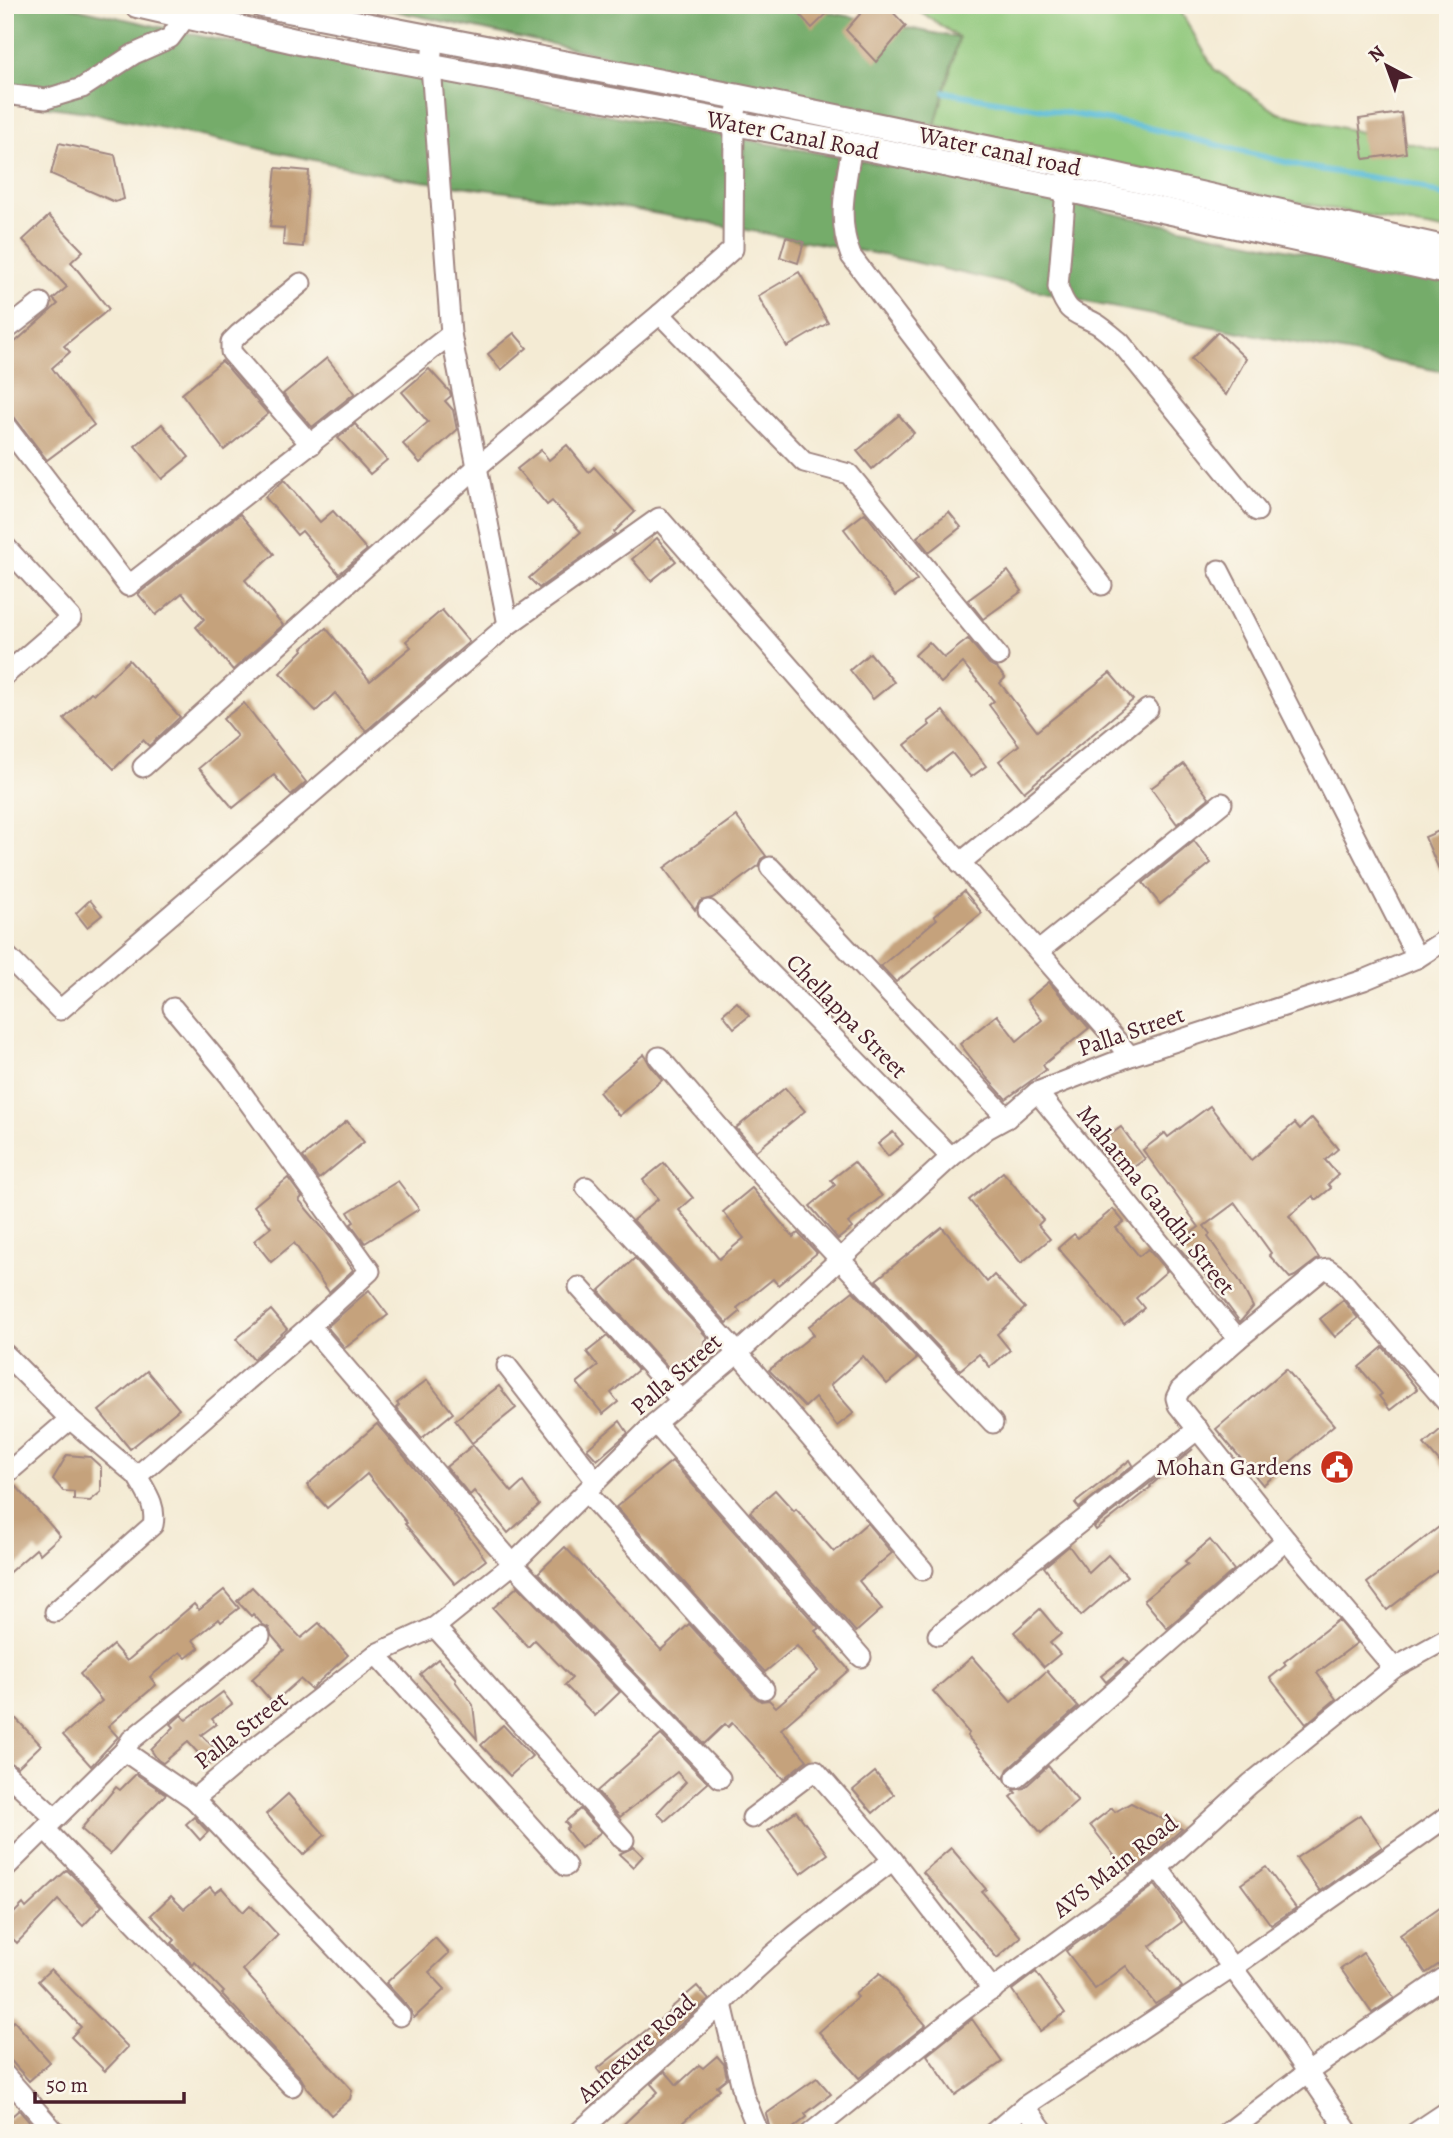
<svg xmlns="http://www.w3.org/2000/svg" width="1453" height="2138" font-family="Alegreya,serif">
<rect width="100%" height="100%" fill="#fbf7ec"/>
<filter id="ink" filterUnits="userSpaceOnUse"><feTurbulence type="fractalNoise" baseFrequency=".0143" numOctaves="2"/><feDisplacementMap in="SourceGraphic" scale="14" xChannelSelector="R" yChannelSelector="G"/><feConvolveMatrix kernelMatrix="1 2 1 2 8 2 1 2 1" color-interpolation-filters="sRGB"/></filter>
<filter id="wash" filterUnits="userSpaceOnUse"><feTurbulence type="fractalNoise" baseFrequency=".00686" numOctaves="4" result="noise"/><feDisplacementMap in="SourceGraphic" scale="28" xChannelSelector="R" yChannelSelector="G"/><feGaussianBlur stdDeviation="1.57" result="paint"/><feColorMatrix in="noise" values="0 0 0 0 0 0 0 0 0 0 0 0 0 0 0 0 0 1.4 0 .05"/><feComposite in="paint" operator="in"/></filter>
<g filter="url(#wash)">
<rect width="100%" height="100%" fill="#f4ebd4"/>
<path fill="#90c87b" stroke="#6d7453" stroke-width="2" d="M 911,5 L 1177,5 L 1214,69 L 1278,113 L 1448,152 L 1448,231 L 1265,196 L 935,125 L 959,38 Z"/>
<g fill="#74ac6b" stroke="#5f664b" stroke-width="2">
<path d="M 5,5 L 62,5 L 205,37 L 472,90 L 945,176 L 1142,220 L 1448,282 L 1448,370 L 1439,371 L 1091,303 L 883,255 L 620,207 L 399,178 L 87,112 L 5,101 Z"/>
<path d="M 366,5 L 792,5 L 959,38 L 935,125 Z"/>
</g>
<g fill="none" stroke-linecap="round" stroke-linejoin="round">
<path stroke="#59bbd7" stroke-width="6" d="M 945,92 L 1141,126 L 1305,167 L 1412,184 L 1448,198"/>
</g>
<g id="blocks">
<g fill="#c5a27c">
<path d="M 791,5 L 836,5 L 812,28 Z"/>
<path d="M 868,5 L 886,5 L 906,26 L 876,62 L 846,30 Z"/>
<path d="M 1401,113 L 1406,153 L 1364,159 L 1359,119 Z"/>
<path d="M 59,143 L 115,155 L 124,199 L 115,202 L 51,174 Z"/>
<path d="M 276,168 L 309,171 L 303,247 L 283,245 L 284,228 L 270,227 Z"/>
<path d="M 49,216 L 83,251 L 71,262 L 109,309 L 64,346 L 70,352 L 52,368 L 94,425 L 47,460 L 15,418 L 5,412 L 5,351 L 58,304 L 53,299 L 67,287 L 23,240 Z"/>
<path d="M 786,237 L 804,242 L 798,263 L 780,257 Z"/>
<path d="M 799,272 L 828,323 L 787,347 L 758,296 Z"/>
<path d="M 1218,332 L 1246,359 L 1226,395 L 1191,359 Z"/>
<path d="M 514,333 L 527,348 L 501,370 L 488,354 Z"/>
<path d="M 327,358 L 355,393 L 312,427 L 283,394 Z"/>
<path d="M 222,361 L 268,414 L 224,450 L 182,394 Z"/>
<path d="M 429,369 L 450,392 L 451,396 L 445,401 L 453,410 L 457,430 L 420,463 L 403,444 L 428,422 L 402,392 Z"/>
<path d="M 899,415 L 914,433 L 872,469 L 857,451 Z"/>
<path d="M 162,424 L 189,457 L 162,479 L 135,446 Z"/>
<path d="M 355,424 L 387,460 L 370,474 L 338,438 Z"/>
<path d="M 567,445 L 589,472 L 594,467 L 635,512 L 614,532 L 615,534 L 539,588 L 529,578 L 581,532 L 552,501 L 547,505 L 517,469 L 541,450 L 549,460 Z"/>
<path d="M 284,480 L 320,522 L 333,511 L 367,550 L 339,574 L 302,531 L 297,535 L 265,497 Z"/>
<path d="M 949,512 L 961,527 L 929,552 L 917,537 Z"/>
<path d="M 865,513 L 917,580 L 895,596 L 844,529 Z"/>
<path d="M 240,514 L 274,554 L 245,580 L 283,625 L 233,670 L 196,627 L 204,619 L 182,593 L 156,615 L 138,594 Z"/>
<path d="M 657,538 L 676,561 L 651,581 L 632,559 Z"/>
<path d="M 1008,571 L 1022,591 L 983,619 L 968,600 Z"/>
<path d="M 442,610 L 469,642 L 366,731 L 335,693 L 316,711 L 280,673 L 303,650 L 302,648 L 326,628 L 370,681 L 411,647 L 406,641 Z"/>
<path d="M 968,639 L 989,664 L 997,668 L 1005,678 L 1000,683 L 1037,731 L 1110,673 L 1133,700 L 1024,792 L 999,761 L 1019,745 L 989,705 L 994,701 L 963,663 L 941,683 L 915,655 L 929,642 L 944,658 Z"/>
<path d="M 870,653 L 894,682 L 873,699 L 850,670 Z"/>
<path d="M 129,660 L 180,717 L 149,746 L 143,740 L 114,769 L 64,719 L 91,692 L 94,694 Z"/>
<path d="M 244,703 L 306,782 L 291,795 L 274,775 L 233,808 L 199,768 L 237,736 L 223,719 Z"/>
<path d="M 943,711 L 986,766 L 971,777 L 952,753 L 927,772 L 905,745 L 930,725 L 928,722 Z"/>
<path d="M 1184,764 L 1209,798 L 1177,824 L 1151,788 Z"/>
<path d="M 736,816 L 766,856 L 761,859 L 758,866 L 727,889 L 712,898 L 700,901 L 695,910 L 664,868 Z"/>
<path d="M 1448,827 L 1448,890 L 1425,837 Z"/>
<path d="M 1194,841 L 1211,863 L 1160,904 L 1143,883 Z"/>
<path d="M 964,891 L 982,913 L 896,982 L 881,966 L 937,919 L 934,916 Z"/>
<path d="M 90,900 L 102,915 L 87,927 L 76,913 Z"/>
<path d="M 1049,982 L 1089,1028 L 1043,1065 L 1046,1070 L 1006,1099 L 987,1078 L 960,1044 L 997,1015 L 1017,1041 L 1042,1020 L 1027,1000 Z"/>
<path d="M 737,1002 L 749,1016 L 734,1028 L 723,1014 Z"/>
<path d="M 644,1054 L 650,1065 L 662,1080 L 619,1116 L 599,1092 Z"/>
<path d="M 785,1088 L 805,1111 L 756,1151 L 736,1128 Z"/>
<path d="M 1210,1106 L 1251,1160 L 1295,1123 L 1300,1129 L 1312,1118 L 1338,1149 L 1325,1160 L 1338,1175 L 1328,1184 L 1331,1188 L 1316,1200 L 1313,1196 L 1289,1216 L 1319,1258 L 1295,1276 L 1290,1278 L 1269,1255 L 1271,1253 L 1235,1203 L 1204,1226 L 1210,1234 L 1208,1237 L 1239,1280 L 1253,1307 L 1240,1322 L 1191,1256 L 1188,1258 L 1176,1244 L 1199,1227 L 1143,1150 L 1165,1133 L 1168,1137 Z"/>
<path d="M 347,1121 L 364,1142 L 319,1179 L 303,1157 Z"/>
<path d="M 1121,1127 L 1145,1159 L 1123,1175 L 1108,1155 L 1106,1157 L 1096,1145 Z"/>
<path d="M 893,1132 L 903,1144 L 888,1156 L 878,1144 Z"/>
<path d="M 854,1162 L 882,1196 L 848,1223 L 852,1228 L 838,1239 L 810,1206 L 835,1185 L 831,1180 Z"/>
<path d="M 664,1163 L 693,1198 L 679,1210 L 719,1259 L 744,1238 L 723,1212 L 752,1188 L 793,1237 L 798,1233 L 817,1253 L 778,1285 L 773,1279 L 737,1308 L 740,1312 L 727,1323 L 633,1220 L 658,1199 L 643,1180 Z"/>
<path d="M 1003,1172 L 1043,1220 L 1038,1225 L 1050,1239 L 1021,1263 L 969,1200 Z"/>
<path d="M 288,1178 L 302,1197 L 299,1200 L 331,1238 L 353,1270 L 329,1292 L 294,1243 L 271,1262 L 254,1241 L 271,1227 L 254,1206 Z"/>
<path d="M 398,1181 L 419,1209 L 365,1243 L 351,1224 L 354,1222 L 348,1212 Z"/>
<path d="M 1113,1209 L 1124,1222 L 1116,1228 L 1139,1256 L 1148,1249 L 1167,1271 L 1136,1298 L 1144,1308 L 1124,1324 L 1058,1248 L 1074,1234 L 1078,1238 Z"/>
<path d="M 942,1227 L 987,1282 L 994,1275 L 1025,1308 L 997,1334 L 1010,1350 L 990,1367 L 979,1354 L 960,1370 L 876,1280 Z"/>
<path d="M 635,1258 L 708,1338 L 704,1341 L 704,1344 L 715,1357 L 683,1384 L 675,1370 L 672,1372 L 599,1291 Z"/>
<path d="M 369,1290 L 388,1315 L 345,1348 L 327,1327 Z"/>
<path d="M 853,1291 L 917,1359 L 887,1384 L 863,1356 L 830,1385 L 854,1413 L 837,1426 L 815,1398 L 805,1407 L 769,1370 L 814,1334 L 808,1327 Z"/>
<path d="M 1343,1300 L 1358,1318 L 1335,1337 L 1320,1319 Z"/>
<path d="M 271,1310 L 287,1329 L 253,1359 L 236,1339 Z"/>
<path d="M 607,1336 L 638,1370 L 611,1393 L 618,1402 L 603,1414 L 577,1383 L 598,1366 L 587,1352 Z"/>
<path d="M 1383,1347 L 1417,1389 L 1390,1410 L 1379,1396 L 1382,1394 L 1359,1367 Z"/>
<path d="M 1286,1369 L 1334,1425 L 1263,1485 L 1216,1429 Z"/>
<path d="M 147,1371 L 179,1409 L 130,1449 L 99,1411 Z"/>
<path d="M 427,1380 L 453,1413 L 422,1438 L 396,1408 L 399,1405 L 397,1403 Z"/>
<path d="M 499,1386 L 516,1408 L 472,1443 L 455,1420 Z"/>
<path d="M 620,1421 L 628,1433 L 597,1460 L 587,1449 Z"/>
<path d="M 1448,1423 L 1448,1472 L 1424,1444 Z"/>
<path d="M 377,1424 L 451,1511 L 486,1560 L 455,1584 L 405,1524 L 407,1523 L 367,1474 L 327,1508 L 307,1485 Z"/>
<path d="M 473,1445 L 512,1492 L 523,1482 L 539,1505 L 508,1533 L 474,1491 L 470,1495 L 446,1467 Z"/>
<path d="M 1193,1449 L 1150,1486 L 1151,1487 L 1096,1530 L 1094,1527 Z"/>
<path d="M 67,1455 L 90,1457 L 101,1467 L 101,1492 L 90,1501 L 74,1500 L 74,1492 L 63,1491 L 53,1479 Z"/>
<path d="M 1130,1460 L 1133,1465 L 1079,1508 L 1075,1503 Z"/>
<path d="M 672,1461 L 819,1628 L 815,1631 L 849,1670 L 781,1729 L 807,1760 L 783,1779 L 732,1723 L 728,1727 L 725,1724 L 704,1744 L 538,1573 L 565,1547 L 661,1650 L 689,1624 L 755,1697 L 761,1701 L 769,1700 L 776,1707 L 818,1671 L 797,1646 L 765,1672 L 616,1507 Z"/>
<path d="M 16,1486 L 60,1536 L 40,1554 L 36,1549 L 5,1576 L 5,1495 Z"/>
<path d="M 775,1490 L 794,1511 L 796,1509 L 834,1552 L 867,1523 L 892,1553 L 859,1581 L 882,1609 L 856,1632 L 750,1512 Z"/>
<path d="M 1448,1520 L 1448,1563 L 1387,1610 L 1367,1583 Z"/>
<path d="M 1210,1540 L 1234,1570 L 1167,1628 L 1144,1600 L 1188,1564 L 1185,1561 Z"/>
<path d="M 1069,1546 L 1089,1573 L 1108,1555 L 1127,1576 L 1081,1616 L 1044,1567 Z"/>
<path d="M 518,1586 L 620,1692 L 595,1716 L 565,1685 L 572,1678 L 535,1640 L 528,1647 L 493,1608 Z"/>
<path d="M 252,1587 L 301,1638 L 319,1623 L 348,1655 L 311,1689 L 300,1679 L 273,1703 L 252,1679 L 284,1650 L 272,1636 L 269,1628 L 262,1624 L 253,1614 L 251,1616 L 237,1601 Z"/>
<path d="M 224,1590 L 239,1608 L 221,1622 L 219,1619 L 193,1640 L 199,1648 L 186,1658 L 180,1652 L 150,1677 L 156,1685 L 108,1726 L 118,1737 L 91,1766 L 63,1735 L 102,1701 L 80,1674 L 113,1645 L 127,1661 L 194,1604 L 199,1610 Z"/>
<path d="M 1040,1609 L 1061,1634 L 1050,1643 L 1060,1654 L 1044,1667 L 1014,1632 Z"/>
<path d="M 1338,1620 L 1357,1643 L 1317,1673 L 1336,1699 L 1306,1724 L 1270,1678 L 1286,1665 L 1284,1662 Z"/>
<path d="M 972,1657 L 1011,1702 L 1047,1671 L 1078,1707 L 1008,1769 L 1004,1779 L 967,1736 L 969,1733 L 933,1691 Z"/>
<path d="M 1124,1658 L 1128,1663 L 1106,1682 L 1101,1676 Z"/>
<path d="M 438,1659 L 456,1679 L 455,1681 L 473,1705 L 477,1739 L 420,1674 Z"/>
<path d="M 223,1692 L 232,1704 L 212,1719 L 216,1724 L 201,1735 L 220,1753 L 209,1765 L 188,1742 L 163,1763 L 158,1760 L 151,1750 L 174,1727 L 171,1724 L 181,1715 L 186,1720 Z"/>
<path d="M 5,1707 L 41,1745 L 18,1767 L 5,1759 Z"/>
<path d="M 503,1725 L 532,1756 L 510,1776 L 481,1745 Z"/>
<path d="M 661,1735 L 708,1783 L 665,1821 L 657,1813 L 686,1782 L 677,1772 L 620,1817 L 597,1791 Z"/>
<path d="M 1048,1766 L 1078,1801 L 1041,1833 L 1011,1797 L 1016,1793 L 1013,1790 L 1024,1788 Z"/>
<path d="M 875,1772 L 894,1795 L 873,1813 L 853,1790 Z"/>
<path d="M 136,1774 L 166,1794 L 132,1828 L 110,1854 L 81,1829 L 116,1787 L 120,1790 Z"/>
<path d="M 288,1794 L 325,1835 L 303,1855 L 266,1814 Z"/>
<path d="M 1131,1803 L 1182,1829 L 1150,1858 L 1129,1874 L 1090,1825 L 1112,1808 L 1115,1812 Z"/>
<path d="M 580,1809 L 601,1832 L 581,1848 L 566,1829 L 569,1826 L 565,1822 Z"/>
<path d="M 796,1811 L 828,1854 L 801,1874 L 768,1831 Z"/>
<path d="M 1360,1815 L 1382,1847 L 1320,1891 L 1296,1858 Z"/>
<path d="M 194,1817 L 208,1832 L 200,1840 L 186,1824 Z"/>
<path d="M 634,1847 L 643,1856 L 633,1867 L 619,1854 Z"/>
<path d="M 951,1848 L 986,1889 L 982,1892 L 1021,1937 L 997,1958 L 923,1872 Z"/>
<path d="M 1266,1867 L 1296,1908 L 1271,1925 L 1241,1884 Z"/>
<path d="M 67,1870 L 102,1906 L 83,1926 L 58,1900 L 17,1943 L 5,1931 L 5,1922 L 23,1904 L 26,1908 Z"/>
<path d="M 1155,1885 L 1182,1922 L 1150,1946 L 1182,1987 L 1155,2004 L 1126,1966 L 1095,1989 L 1066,1951 Z"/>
<path d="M 210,1887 L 215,1893 L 222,1888 L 243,1912 L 250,1905 L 278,1935 L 243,1970 L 352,2090 L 350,2099 L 331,2115 L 307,2088 L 301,2078 L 222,1994 L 224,1992 L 195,1962 L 193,1965 L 187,1959 L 172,1943 L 175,1940 L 151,1915 L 171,1896 L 184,1909 Z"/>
<path d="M 1440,1907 L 1448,1918 L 1448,1958 L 1426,1973 L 1400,1935 Z"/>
<path d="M 435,1938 L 449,1953 L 429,1972 L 445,1989 L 414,2018 L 409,2008 L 386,1983 Z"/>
<path d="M 1363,1953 L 1394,1998 L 1372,2013 L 1341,1969 Z"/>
<path d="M 51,1969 L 128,2047 L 105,2071 L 71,2037 L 81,2027 L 38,1981 Z"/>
<path d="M 1036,1972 L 1065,2013 L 1040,2031 L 1012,1990 Z"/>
<path d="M 880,1973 L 926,2025 L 859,2078 L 819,2032 L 858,1997 L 855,1994 Z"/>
<path d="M 697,1986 L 709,2000 L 610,2085 L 597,2069 L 672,2010 L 671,2008 Z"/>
<path d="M 972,2019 L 1002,2062 L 955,2095 L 927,2055 Z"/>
<path d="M 14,2021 L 50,2062 L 29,2081 L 5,2054 L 5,2028 Z"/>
<path d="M 717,2056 L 724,2064 L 727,2078 L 717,2086 L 720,2089 L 671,2133 L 614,2133 L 658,2092 L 651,2084 L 665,2071 L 677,2085 L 699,2065 L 703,2068 Z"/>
<path d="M 817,2078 L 831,2094 L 805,2114 L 807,2117 L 787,2133 L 771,2133 L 766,2114 Z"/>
<path d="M 19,2110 L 39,2133 L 10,2133 L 5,2127 L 5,2122 Z"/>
</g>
</g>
</g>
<g filter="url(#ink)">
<use href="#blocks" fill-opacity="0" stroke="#9f8580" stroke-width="2"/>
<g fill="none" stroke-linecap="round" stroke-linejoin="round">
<g stroke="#9f8580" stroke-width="23">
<g id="minor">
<path d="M 433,38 L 431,66 L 451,334 L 508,625"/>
<path d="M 5,94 L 46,99 L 82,88 L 134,54 L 170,38 L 185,18 L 186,5"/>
<path d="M 852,145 C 846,184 836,218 851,256 L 1102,585"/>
<path d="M 1067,177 L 1058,287 C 1068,315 1073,311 1097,324 C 1105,329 1112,336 1120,342 L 1257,511"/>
<path d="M 301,283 L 239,334 L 231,342 L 231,352 L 311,445"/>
<path d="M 660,314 L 804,462 L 849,474 L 998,656"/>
<path d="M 5,331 L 41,303"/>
<path d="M 5,425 L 128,586 L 451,334"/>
<path d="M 5,546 L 71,618 L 5,675"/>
<path d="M 1219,570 L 1417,958"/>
<path d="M 143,767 L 477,467 L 660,314 L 733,249 L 734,123 L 739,97"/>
<path d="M 960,863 L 1148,709"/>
<path d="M 770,867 L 1007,1118"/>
<path d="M 708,910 L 951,1157"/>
<path d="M 1040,950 L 1222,803"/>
<path d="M 5,954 L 60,1010 L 508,625 L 659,518 L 1130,1056"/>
<path d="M 173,1008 L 229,1075 L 370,1271 L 310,1326"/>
<path d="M 659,1057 L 747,1160 L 993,1423"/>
<path d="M 1037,1092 L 1238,1339"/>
<path d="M 586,1187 L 738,1353 L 923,1570"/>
<path d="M 579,1287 L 682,1401"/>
<path d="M 5,1354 L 70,1419 L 137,1476 L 310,1326 L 513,1564 L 720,1778"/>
<path d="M 507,1366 L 596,1481"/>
<path d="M 655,1423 L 861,1657"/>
<path d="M 5,1475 L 70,1419"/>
<path d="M 586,1492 L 764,1689"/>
<path d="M 55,1612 L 153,1525 C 157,1506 146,1492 137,1476"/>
<path d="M 435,1627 L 624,1840"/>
<path d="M 938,1635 L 1198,1429"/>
<path d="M 376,1654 L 566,1866"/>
<path d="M 1394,1668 L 1286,1540 L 1178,1405 L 1176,1398 L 1180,1390 L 1238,1339 L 1322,1270 L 1328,1269 L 1339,1277 L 1448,1404"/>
<path d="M 124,1751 L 131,1740 L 260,1636"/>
<path d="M 5,1772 L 55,1818"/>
<path d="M 1016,1778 L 1286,1540"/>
<path d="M 194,1799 L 400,2016"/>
<path d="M 752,1818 L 815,1770 L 893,1860 L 993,1990"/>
<path d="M 45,1829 L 292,2086"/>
<path d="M 5,1868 L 124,1751 L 194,1799 L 247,1754 L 376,1654 L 435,1627 L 513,1564 L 655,1423 L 738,1353 L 951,1157 L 987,1129 L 1007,1118 L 1037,1092 L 1130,1056 L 1364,980 L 1417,958 L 1448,938"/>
<path d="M 1158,1868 L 1279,2030 L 1349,2133"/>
<path d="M 722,2004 C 769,1951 836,1904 893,1860"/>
<path d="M 5,2075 L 56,2133"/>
<path d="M 578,2133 L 722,2004 L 744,2096 L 759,2133"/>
<path d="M 811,2133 L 964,2010 L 1158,1868 L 1250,1784 L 1394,1668 L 1448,1638"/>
<path d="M 993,2133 L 1025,2106"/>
<path d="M 1045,2133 L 1025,2106 L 1232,1968 L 1448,1816"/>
<path d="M 1227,2133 L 1308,2072 L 1448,1975"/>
<path d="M 1415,2133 L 1448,2111"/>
</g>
</g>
<g stroke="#9f8580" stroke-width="28">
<g id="major">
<path d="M 137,5 L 304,43 L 852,145 L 1065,189 L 1448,272"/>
<path d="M 262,5 L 739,97 L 1069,165 L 1448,249"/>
</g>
</g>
<use href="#minor" stroke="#fff" stroke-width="19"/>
<use href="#major" stroke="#fff" stroke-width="24"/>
</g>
</g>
<defs>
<g id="civic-disc" transform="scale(1.75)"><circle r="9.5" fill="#c8321e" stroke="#fbf7ec"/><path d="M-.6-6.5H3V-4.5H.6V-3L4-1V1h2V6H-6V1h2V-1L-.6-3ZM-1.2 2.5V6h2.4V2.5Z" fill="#fff"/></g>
</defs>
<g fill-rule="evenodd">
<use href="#civic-disc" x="1337" y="1467"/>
</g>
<g text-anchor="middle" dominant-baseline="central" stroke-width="5" stroke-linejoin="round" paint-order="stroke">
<g font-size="24" fill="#4a1f2b" stroke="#fbf7ec">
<text transform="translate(793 135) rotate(11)">Water Canal Road</text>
<text transform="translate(1000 151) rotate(12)">Water canal road</text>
<text transform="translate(847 1016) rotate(46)">Chellappa Street</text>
<text transform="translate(1131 1031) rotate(-19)">Palla Street</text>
<text transform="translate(1156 1200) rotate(51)">Mahatma Gandhi Street</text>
<text transform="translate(676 1374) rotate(-41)">Palla Street</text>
<text transform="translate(241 1730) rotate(-38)">Palla Street</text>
<text transform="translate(1115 1866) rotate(-38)">AVS Main Road</text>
<text transform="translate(636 2048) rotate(-42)">Annexure Road</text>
</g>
<g font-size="24" fill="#4a1f2b" stroke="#fbf7ec" text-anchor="end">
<text x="1312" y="1467">Mohan Gardens</text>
</g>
</g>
<rect width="1453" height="2138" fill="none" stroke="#fbf7ec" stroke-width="28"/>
<g transform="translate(1387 66) rotate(319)" stroke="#fbf7ec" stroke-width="5" paint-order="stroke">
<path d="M0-5L12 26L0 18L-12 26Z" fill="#4a1f2b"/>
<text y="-10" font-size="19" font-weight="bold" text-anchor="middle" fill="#4a1f2b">N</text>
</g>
<path d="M35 2092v10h149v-10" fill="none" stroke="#4a1f2b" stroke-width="3.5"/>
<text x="46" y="2092" font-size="21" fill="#4a1f2b" stroke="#fbf7ec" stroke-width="5" paint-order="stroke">50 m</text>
</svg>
